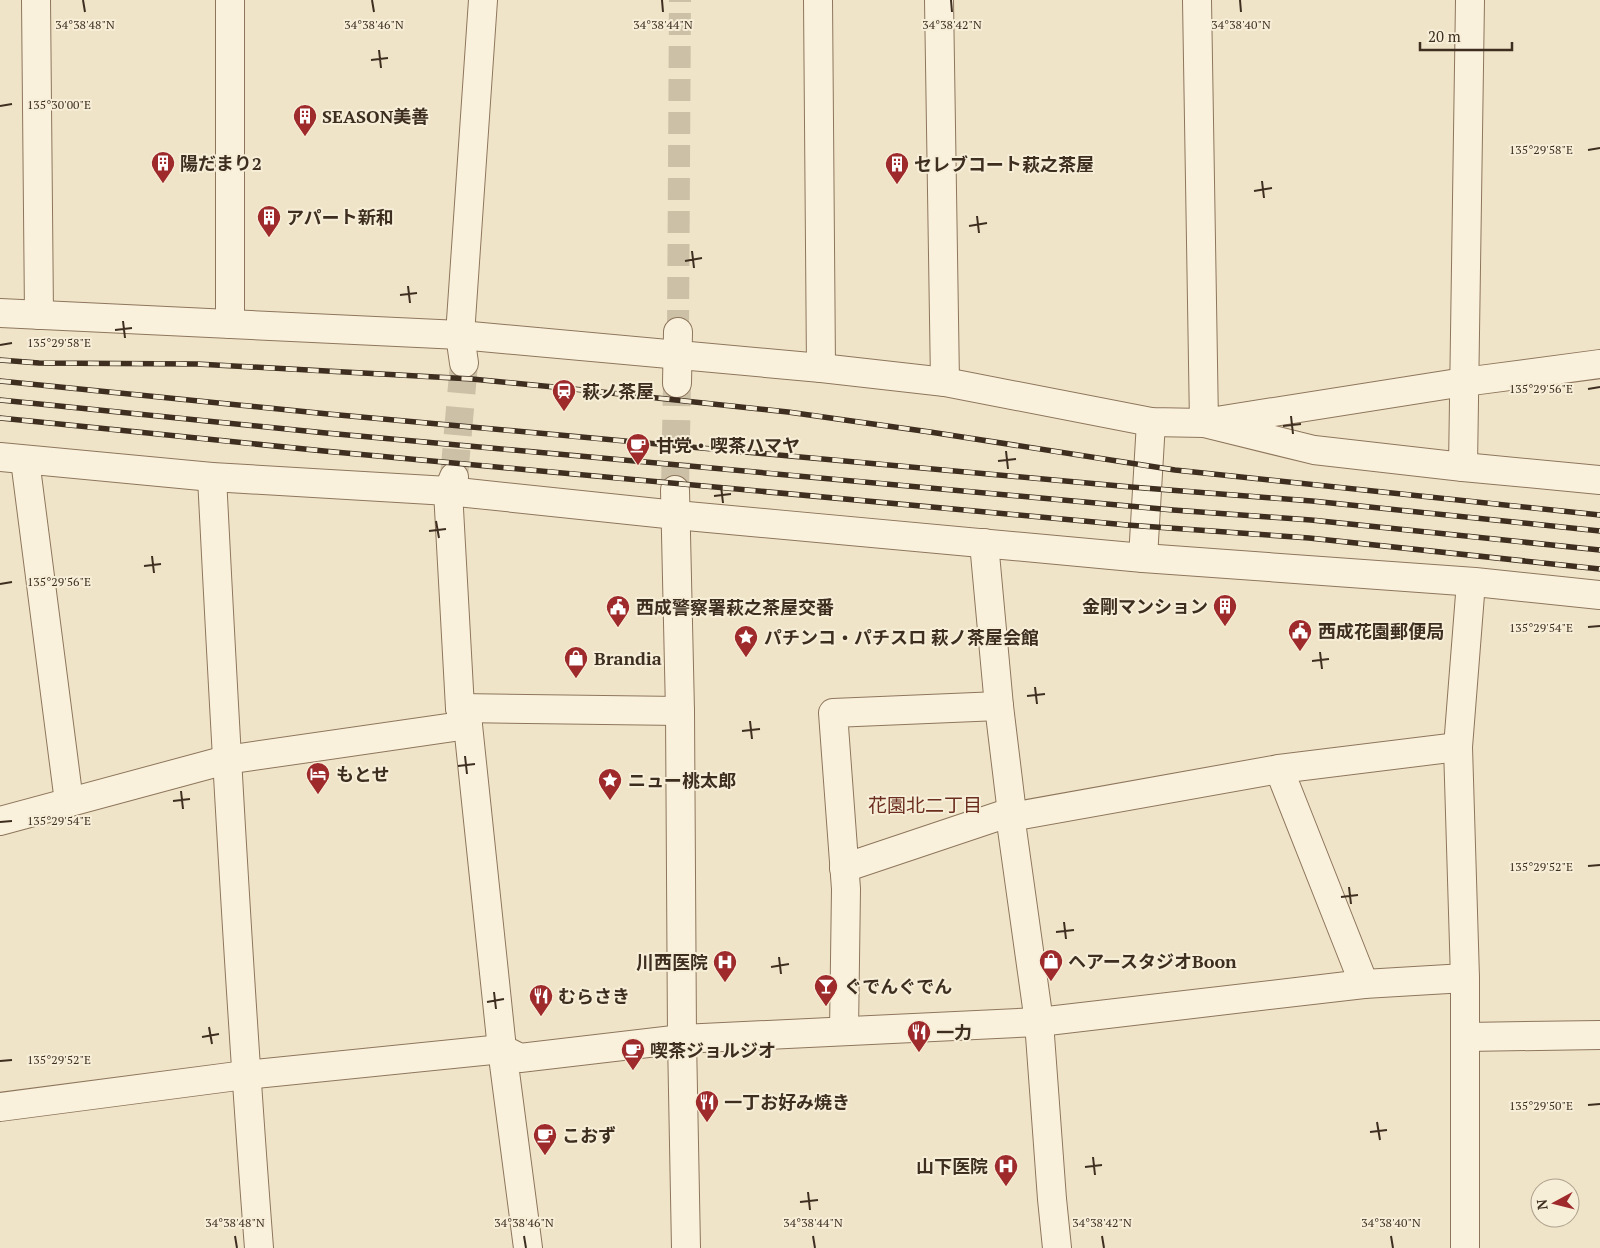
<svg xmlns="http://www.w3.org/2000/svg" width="1600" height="1248" font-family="'PT Serif','Noto Sans JP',serif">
<rect width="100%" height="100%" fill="#f0e4c8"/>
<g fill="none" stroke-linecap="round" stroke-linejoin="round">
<path stroke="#ccc0a6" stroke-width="22" stroke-dasharray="22 11" stroke-linecap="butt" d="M 678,332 L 680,0"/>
<g stroke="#ccc0a6" stroke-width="28" stroke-dasharray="28 14" stroke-linecap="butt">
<path d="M 454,477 L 464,363"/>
<path d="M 675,490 L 677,383"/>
</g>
<g stroke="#8d765c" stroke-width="30">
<g id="minor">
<path d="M 36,0 L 39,315"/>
<path d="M 818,0 L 821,368"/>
<path d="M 939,0 L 945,382"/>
<path d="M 1197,0 L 1204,423 L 1464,382 L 1600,364"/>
<path d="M 464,363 L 460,335 L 483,0"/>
<path d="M 677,383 L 678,332"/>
<path d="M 25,460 L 69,802"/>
<path d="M 1463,467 L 1470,0"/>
<path d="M 454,477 L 448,491 L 460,708 L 468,725 L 502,1049 L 528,1248"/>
<path d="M 675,490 L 680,711 L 682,1039 L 686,1248"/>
<path d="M 984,543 L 999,706 L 1011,805 L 1012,829 L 1039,1022 L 1052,1199 L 1057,1248"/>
<path d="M 1143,558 L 1151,422"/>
<path d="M 460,708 L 680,711"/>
<path d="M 1279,769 L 1364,984"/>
<path d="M 1011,817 L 1279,769 L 1458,747"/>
<path d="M 0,821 L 226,760 L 468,725"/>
<path d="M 844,868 L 1011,812"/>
<path d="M 844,1031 L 846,889 L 833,713 L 999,706"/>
<path d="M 1465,1037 L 1600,1035"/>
<path d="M 0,1107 L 245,1075 L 502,1049 L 520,1058 L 682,1039 L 1039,1022 L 1364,984 L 1465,978"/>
<path d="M 1465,1248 L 1465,978 L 1458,747 L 1471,582"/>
</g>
</g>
<g stroke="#8d765c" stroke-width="30">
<g id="tertiary">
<path d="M 0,313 L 460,335 L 821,368 L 945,382 L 1151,422 L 1204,423 L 1314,450 L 1463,467 L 1600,480"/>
<path d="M 230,324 L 230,0"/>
<path d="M 0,457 L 212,477 L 448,491 L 676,515 L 1143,558 L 1475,582 L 1600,595"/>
<path d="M 212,477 C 225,734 239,991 259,1248"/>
</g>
</g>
<use href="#minor" stroke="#faf1dc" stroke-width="28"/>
<use href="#tertiary" stroke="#faf1dc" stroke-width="28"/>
<g stroke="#3d2e20" stroke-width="5.5">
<g id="rail">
<path d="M 0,360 L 39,363 L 197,364 L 472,379 L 564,388 L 788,412 L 930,432 L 1175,470 L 1600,515"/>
<path d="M 0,381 L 328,414 L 1131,487 L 1312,501 L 1600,531"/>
<path d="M 0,400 L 326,433 L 1173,510 L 1311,520 L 1600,550"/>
<path d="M 0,418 L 324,451 L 1127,525 L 1309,538 L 1600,569"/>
</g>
</g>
<use href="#rail" stroke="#f7eed8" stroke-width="4" stroke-dasharray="11" stroke-linecap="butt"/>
</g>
<path fill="none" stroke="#3d2e20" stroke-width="2" d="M 83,0 L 85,12M 372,0 L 374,12M 662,0 L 663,12M 951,0 L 952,12M 1240,0 L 1241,12M 379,50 L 381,68M 371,60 L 388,58M 0,106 L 12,104M 1588,150 L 1600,148M 1262,181 L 1264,198M 1254,191 L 1272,188M 977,216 L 979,233M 969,226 L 987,223M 692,251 L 694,268M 685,261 L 702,258M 408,286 L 410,303M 400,295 L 417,293M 123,321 L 125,338M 115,330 L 132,328M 0,345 L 12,343M 1588,389 L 1600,387M 1291,416 L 1293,434M 1283,426 L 1301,424M 1006,451 L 1008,469M 998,461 L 1016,459M 721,486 L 723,503M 714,496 L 731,494M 436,521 L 439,538M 429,531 L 446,529M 152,556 L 154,573M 144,566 L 161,564M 0,584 L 12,582M 1588,627 L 1600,626M 1320,652 L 1322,669M 1312,661 L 1329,659M 1035,687 L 1037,704M 1027,696 L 1045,694M 750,721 L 752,739M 742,731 L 760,729M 465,756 L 467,774M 458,766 L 475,764M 181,791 L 183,809M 173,801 L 190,799M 0,822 L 12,821M 1588,866 L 1600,865M 1349,887 L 1351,904M 1341,897 L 1358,895M 1064,922 L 1066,939M 1056,932 L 1074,930M 779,957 L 781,974M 771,967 L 789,964M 494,992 L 496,1009M 487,1002 L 504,999M 209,1027 L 212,1044M 202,1037 L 219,1034M 0,1061 L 12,1060M 1588,1105 L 1600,1104M 1377,1122 L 1380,1140M 1370,1132 L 1387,1130M 1093,1157 L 1095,1175M 1085,1167 L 1102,1165M 808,1192 L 810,1210M 800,1202 L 818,1200M 235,1236 L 237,1248M 524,1236 L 526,1248M 813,1236 L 815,1248M 1102,1236 L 1104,1248M 1391,1236 L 1393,1248"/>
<defs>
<g id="building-pin" transform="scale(1.25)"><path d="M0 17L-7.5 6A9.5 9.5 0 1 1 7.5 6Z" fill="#9e2a2b" stroke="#f7eed8"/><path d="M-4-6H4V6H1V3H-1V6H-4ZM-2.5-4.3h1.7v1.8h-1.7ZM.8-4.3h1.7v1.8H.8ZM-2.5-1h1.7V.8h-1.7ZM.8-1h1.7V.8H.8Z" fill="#fff"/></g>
<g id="station-pin" transform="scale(1.25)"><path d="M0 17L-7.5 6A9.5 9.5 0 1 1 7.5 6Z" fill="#9e2a2b" stroke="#f7eed8"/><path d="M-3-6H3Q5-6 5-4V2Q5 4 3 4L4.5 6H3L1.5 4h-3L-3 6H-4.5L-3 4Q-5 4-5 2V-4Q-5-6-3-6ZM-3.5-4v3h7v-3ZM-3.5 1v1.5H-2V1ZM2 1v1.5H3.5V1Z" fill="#fff"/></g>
<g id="cafe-pin" transform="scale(1.25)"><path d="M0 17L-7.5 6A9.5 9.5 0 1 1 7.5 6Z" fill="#9e2a2b" stroke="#f7eed8"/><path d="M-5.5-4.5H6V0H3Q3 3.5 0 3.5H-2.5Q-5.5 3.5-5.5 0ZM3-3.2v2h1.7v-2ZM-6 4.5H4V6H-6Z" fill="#fff"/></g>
<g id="civic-pin" transform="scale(1.25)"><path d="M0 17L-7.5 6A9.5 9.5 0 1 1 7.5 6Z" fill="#9e2a2b" stroke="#f7eed8"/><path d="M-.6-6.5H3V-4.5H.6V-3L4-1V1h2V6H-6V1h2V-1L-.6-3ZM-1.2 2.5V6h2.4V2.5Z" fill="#fff"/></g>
<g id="sight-pin" transform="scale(1.25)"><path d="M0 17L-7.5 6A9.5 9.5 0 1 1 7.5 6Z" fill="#9e2a2b" stroke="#f7eed8"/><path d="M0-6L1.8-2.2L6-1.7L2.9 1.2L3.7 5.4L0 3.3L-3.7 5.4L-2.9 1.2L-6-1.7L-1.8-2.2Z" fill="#fff"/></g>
<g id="shop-pin" transform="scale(1.25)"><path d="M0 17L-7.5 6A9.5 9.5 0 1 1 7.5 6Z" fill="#9e2a2b" stroke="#f7eed8"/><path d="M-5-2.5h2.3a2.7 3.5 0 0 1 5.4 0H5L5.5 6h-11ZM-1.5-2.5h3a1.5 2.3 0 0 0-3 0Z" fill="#fff"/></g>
<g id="hotel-pin" transform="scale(1.25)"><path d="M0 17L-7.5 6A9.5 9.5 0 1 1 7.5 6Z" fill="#9e2a2b" stroke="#f7eed8"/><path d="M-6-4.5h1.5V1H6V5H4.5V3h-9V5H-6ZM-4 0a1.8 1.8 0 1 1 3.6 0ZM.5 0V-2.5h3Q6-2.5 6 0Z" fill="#fff"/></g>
<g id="hospital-pin" transform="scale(1.25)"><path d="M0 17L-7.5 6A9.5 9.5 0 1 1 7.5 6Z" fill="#9e2a2b" stroke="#f7eed8"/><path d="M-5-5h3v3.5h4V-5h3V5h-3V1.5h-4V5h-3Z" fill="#fff"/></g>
<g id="bar-pin" transform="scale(1.25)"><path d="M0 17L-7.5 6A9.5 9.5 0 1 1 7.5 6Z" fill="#9e2a2b" stroke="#f7eed8"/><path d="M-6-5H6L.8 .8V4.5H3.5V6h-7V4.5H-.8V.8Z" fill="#fff"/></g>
<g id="restaurant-pin" transform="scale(1.25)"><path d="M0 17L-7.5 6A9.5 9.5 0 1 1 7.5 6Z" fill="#9e2a2b" stroke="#f7eed8"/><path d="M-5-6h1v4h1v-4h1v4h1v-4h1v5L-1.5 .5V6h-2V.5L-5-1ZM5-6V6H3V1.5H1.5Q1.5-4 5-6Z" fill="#fff"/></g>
</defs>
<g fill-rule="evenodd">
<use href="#building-pin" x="305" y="116"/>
<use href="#building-pin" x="163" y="163"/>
<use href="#building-pin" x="897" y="164"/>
<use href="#building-pin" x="269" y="217"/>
<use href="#station-pin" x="564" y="391"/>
<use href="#cafe-pin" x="638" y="445"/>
<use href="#building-pin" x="1225" y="606"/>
<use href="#civic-pin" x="618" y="607"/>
<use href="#civic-pin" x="1300" y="631"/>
<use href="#sight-pin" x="746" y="637"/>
<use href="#shop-pin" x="576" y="658"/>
<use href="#hotel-pin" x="318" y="774"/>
<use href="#sight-pin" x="610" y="780"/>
<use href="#shop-pin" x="1051" y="961"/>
<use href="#hospital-pin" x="725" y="962"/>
<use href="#bar-pin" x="826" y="986"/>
<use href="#restaurant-pin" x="541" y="996"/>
<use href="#restaurant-pin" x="919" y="1032"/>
<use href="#cafe-pin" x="633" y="1050"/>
<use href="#restaurant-pin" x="707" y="1102"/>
<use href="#cafe-pin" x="545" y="1135"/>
<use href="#hospital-pin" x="1006" y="1166"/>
</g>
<g text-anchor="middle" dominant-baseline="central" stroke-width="4" stroke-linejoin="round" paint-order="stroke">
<g font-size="18" font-weight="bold" fill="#3d2e20" stroke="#f7eed8" text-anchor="start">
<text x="322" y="116">SEASON美善</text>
<text x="180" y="163">陽だまり2</text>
<text x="914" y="164">セレブコート萩之茶屋</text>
<text x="286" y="217">アパート新和</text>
<text x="582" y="391">萩ノ茶屋</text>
<text x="656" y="445">甘党・喫茶ハマヤ</text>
<text x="1208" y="606" text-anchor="end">金剛マンション</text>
<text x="636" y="607">西成警察署萩之茶屋交番</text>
<text x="1318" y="631">西成花園郵便局</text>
<text x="764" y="637">パチンコ・パチスロ 萩ノ茶屋会館</text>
<text x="594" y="658">Brandia</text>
<text x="336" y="774">もとせ</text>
<text x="628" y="780">ニュー桃太郎</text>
<text x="1068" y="961">ヘアースタジオBoon</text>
<text x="708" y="962" text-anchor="end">川西医院</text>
<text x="844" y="986">ぐでんぐでん</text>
<text x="558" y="996">むらさき</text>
<text x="936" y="1032">一力</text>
<text x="650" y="1050">喫茶ジョルジオ</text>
<text x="724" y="1102">一丁お好み焼き</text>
<text x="562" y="1135">こおず</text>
<text x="988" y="1166" text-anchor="end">山下医院</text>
</g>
<g font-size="19" fill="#6b2e1e" stroke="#f7eed8">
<text x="925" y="804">花園北二丁目</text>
</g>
</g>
<g font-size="12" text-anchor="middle" fill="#3d2e20" stroke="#f7eed8" stroke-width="4" stroke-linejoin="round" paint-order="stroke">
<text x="85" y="29">34°38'48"N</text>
<text x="374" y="29">34°38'46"N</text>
<text x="663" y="29">34°38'44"N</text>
<text x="952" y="29">34°38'42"N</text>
<text x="1241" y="29">34°38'40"N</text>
<text x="59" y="109">135°30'00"E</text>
<text x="1541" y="154">135°29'58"E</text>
<text x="59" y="347">135°29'58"E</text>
<text x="1541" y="393">135°29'56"E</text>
<text x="59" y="586">135°29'56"E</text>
<text x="1541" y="632">135°29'54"E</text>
<text x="59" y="825">135°29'54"E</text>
<text x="1541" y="871">135°29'52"E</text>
<text x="59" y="1064">135°29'52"E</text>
<text x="1541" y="1110">135°29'50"E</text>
<text x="235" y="1227">34°38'48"N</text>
<text x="524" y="1227">34°38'46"N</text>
<text x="813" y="1227">34°38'44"N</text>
<text x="1102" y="1227">34°38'42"N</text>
<text x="1391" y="1227">34°38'40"N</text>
</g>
<g transform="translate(1555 1203) rotate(263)"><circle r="24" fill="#f7eed8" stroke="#ada18e"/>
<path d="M0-4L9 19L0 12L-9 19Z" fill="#9e2a2b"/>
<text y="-8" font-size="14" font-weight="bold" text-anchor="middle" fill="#3d2e20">N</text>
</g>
<path d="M1420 42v8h92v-8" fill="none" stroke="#3d2e20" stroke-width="2.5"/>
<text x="1428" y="42" font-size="15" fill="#3d2e20" stroke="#f7eed8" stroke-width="4" paint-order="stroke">20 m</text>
</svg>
